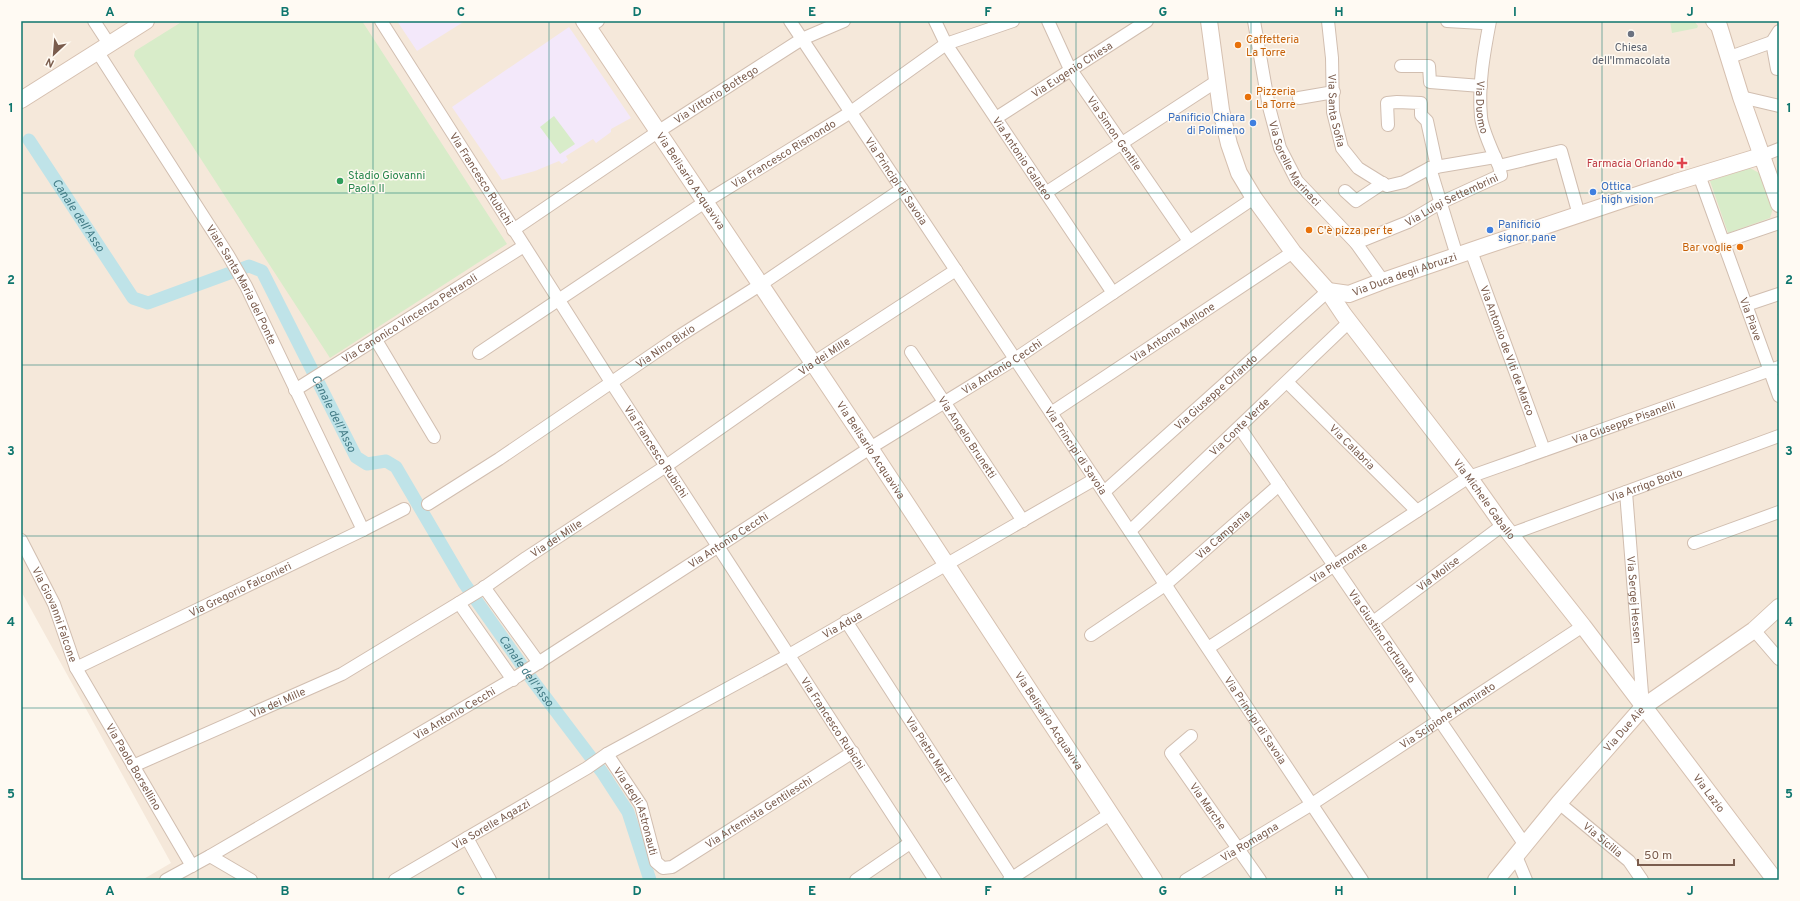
<svg xmlns="http://www.w3.org/2000/svg" width="1800" height="901" viewBox="0 0 1800 901" font-family="Overpass,sans-serif">
	<style>
		.residential { fill: #f5e8da }
		.education { fill: #f3e8fa }
		.green { fill: #d8ecc9 }
		.lines { fill: none; stroke-linecap: round; stroke-linejoin: round }
		.canal { stroke: #bfe3e8; stroke-width: 13 }
		.street-casing { stroke: #d1beb0; stroke-width: 14 }
		.secondary-casing { stroke: #d6c0b0; stroke-width: 18 }
		.street { stroke: #fff; stroke-width: 12 }
		.secondary { stroke: #fff; stroke-width: 16 }
		.grid { fill: none; stroke: #0f766e; stroke-width: 1; stroke-opacity: 0.55 }
		.worship-dot { fill: #6b7280; stroke: #fffaf3; stroke-width: 1.5 }
		.food-dot { fill: #e8710a; stroke: #fffaf3; stroke-width: 1.5 }
		.shop-dot { fill: #3f7fe0; stroke: #fffaf3; stroke-width: 1.5 }
		.health-dot { fill: #e0444e; stroke: #fffaf3; stroke-width: 1.5 }
		.leisure-dot { fill: #2e9e5b; stroke: #fffaf3; stroke-width: 1.5 }
		.labels { text-anchor: middle; stroke-width: 3; stroke-linejoin: round; paint-order: stroke }
		.food-label { font-size: 11px; fill: #c56008; stroke: #fffaf3; text-anchor: start }
		.worship-label { font-size: 11px; fill: #5b616d; stroke: #fffaf3 }
		.street-label { font-size: 11px; fill: #7a5c4d; stroke: #fffaf3 }
		.shop-label { font-size: 11px; fill: #366cbe; stroke: #fffaf3; text-anchor: start }
		.health-label { font-size: 11px; fill: #be3a42; stroke: #fffaf3; text-anchor: end }
		.leisure-label { font-size: 11px; fill: #27864d; stroke: #fffaf3; text-anchor: start }
		.water-label { font-size: 12px; font-style: italic; fill: #437c86; stroke: #fffaf3 }
		.neatline { fill: none; stroke: #0f766e; stroke-width: 1.5 }
		.grid-label { font-size: 13px; text-anchor: middle; font-weight: bold; fill: #0f766e }
	</style>
	<rect width="100%" height="100%" fill="#fdf6ec"/>
	<!-- residential -->
	<path class="residential" d="M21 21H1779V880H142L171 863 21 591Z"/>
	<!-- education -->
	<path class="education" d="M397 21H465L417 51Z
		M569 27 631 118 611 129V132L596 143 593 139 566 156 568 160 562 164 559 161 535 171 502 180 452 107Z"/>
	<!-- green -->
	<path class="green" d="M183 21H362L507 244 330 358 134 56 135 51Z
		M1670 21H1694L1698 26 1697 28 1672 33Z
		M554 116 575 144 560 154 540 127Z
		M1750 168 1761 174 1774 205 1770 218 1728 233 1710 181Z"/>
	<g class="lines">
		<!-- canal -->
		<path class="canal" id="s1" d="M29 140 133 298 148 303 249 266 262 271 356 457 367 464 386 461 396 467 464 583 533 681 602 772 628 812 650 880"/>
		<defs>
			<g id="street">
				<path d="M94 21 109 44"/>
				<path id="s2" d="M381 21 611 382 935 880"/>
				<path id="s3" d="M790 21 1362 880"/>
				<path id="s4" d="M935 21 946 44 1113 293"/>
				<path id="s5" d="M1048 21 1069 67 1189 241"/>
				<path id="s6" d="M1254 21 1269 107 1280 148 1297 181 1356 243 1383 281"/>
				<path id="s7" d="M1328 21 1332 58 1333 112 1342 148 1358 168 1387 186 1404 182 1430 168 1495 157"/>
				<path d="M1447 21 1482 23"/>
				<path id="s8" d="M1490 21C1484 52 1478 85 1481 117 1482 128 1493 153 1498 164"/>
				<path d="M589 27 598 21"/>
				<path d="M1779 41 1772 42 1777 69H1779"/>
				<path id="s9" d="M97 51 228 255 246 286 363 530"/>
				<path d="M1730 57 1772 42 1779 31"/>
				<path d="M1401 66H1429L1430 82 1481 86"/>
				<path d="M1741 97 1779 106"/>
				<path d="M1299 98 1334 92"/>
				<path id="s10" d="M996 118 1147 21"/>
				<path d="M1388 125 1387 103 1397 102 1421 103V115L1427 121 1437 167"/>
				<path d="M1761 156 1779 149"/>
				<path d="M1430 168 1457 256"/>
				<path id="s11" d="M1699 175 1779 396"/>
				<path d="M1345 191 1356 201 1383 183"/>
				<path d="M1047 192 1217 81"/>
				<path id="s12" d="M513 230 659 131 802 39 844 21"/>
				<path d="M1723 242 1779 223"/>
				<path id="s13" d="M1356 243 1408 222 1440 203 1501 175 1499 166 1561 151 1579 215"/>
				<path id="s14" d="M1471 251 1544 450"/>
				<path d="M1746 305 1779 294"/>
				<path d="M376 340 434 437"/>
				<path id="s15" d="M911 352 1023 521"/>
				<path id="s16" d="M479 353 705 202 851 112 946 44 1013 21"/>
				<path id="s17" d="M1287 382 1417 511"/>
				<path id="s18" d="M295 390 524 246"/>
				<path id="s19" d="M1051 413 1293 252"/>
				<path id="s20" d="M1240 428 1525 845"/>
				<path id="s21" d="M1104 492 1328 291"/>
				<path id="s22" d="M1626 492 1643 706"/>
				<path id="s23" d="M428 504 499 459 681 335 760 285 902 189"/>
				<path id="s24" d="M1130 531 1349 322"/>
				<path id="s25" d="M1511 534 1779 436"/>
				<path id="s26" d="M21 540 54 604 76 668 192 866"/>
				<path d="M1694 543 1779 512"/>
				<path d="M484 587 539 663"/>
				<path d="M459 603 513 680"/>
				<path id="s27" d="M846 621 1012 878"/>
				<path id="s28" d="M1373 622 1503 525"/>
				<path d="M1754 630 1779 659"/>
				<path id="s29" d="M1091 635 1165 585 1279 485"/>
				<path id="s30" d="M1208 648 1469 477 1779 367"/>
				<path id="s31" d="M76 668 363 530 404 509"/>
				<path id="s32" d="M1191 736 1171 753 1260 880"/>
				<path id="s33" d="M607 754 641 805 656 862 663 868 672 867 853 752"/>
				<path id="s34" d="M133 766 342 674 482 589 526 558 666 466 813 363 956 270"/>
				<path id="s35" d="M1559 803 1629 861 1642 880"/>
				<path d="M467 838 490 880"/>
				<path d="M210 856 251 880"/>
				<path d="M1516 856 1526 880"/>
				<path id="s36" d="M166 880 210 856 518 676 870 448 1015 359 1254 198"/>
				<path id="s37" d="M395 880 587 768 607 754 789 655 1095 479"/>
				<path d="M856 880 910 843"/>
				<path d="M1009 880 1110 814"/>
				<path id="s38" d="M1186 880 1312 804 1583 626"/>
			</g>
			<g id="secondary">
				<path id="s39" d="M584 21 870 448 1154 880"/>
				<path id="s40" d="M1209 21 1221 110 1229 144 1239 173 1254 198 1293 252 1328 291 1344 315 1469 477 1503 525 1583 626 1775 880"/>
				<path d="M1714 21 1719 26 1741 97 1779 204"/>
				<path d="M21 100 146 21"/>
				<path id="s41" d="M1328 291 1349 294 1383 281 1482 247 1676 182 1761 156"/>
				<path id="s42" d="M1496 880 1559 803 1643 707 1754 630 1779 607"/>
			</g>
		</defs>
		<!-- street casing -->
		<use href="#street" class="street-casing"/>
		<!-- secondary casing -->
		<use href="#secondary" class="secondary-casing"/>
		<!-- street -->
		<use href="#street" class="street"/>
		<!-- secondary -->
		<use href="#secondary" class="secondary"/>
	</g>
	<!-- grid -->
	<path class="grid" d="M198 21V880M373 21V880M549 21V880M724 21V880M900 21V880M1076 21V880M1251 21V880M1427 21V880M1602 21V880M21 193H1779M21 365H1779M21 536H1779M21 708H1779"/>
	<!-- markers -->
	<circle class="worship-dot" cx="1631" cy="34" r="4"/>
	<g class="food-dot">
		<circle cx="1238" cy="45" r="4"/>
		<circle cx="1248" cy="97" r="4"/>
		<circle cx="1309" cy="230" r="4"/>
		<circle cx="1740" cy="247" r="4"/>
	</g>
	<g class="shop-dot">
		<circle cx="1253" cy="123" r="4"/>
		<circle cx="1593" cy="192" r="4"/>
		<circle cx="1490" cy="230" r="4"/>
	</g>
	<path class="health-dot" d="M1680 157h4v4h4v4h-4v4h-4v-4h-4v-4h4z"/>
	<circle class="leisure-dot" cx="340" cy="181" r="4"/>
	<g class="labels">
		<!-- food labels -->
		<g class="food-label">
			<text x="1246" y="43">Caffetteria<tspan x="1246" dy="13">La Torre</tspan></text>
			<text x="1256" y="95">Pizzeria<tspan x="1256" dy="13">La Torre</tspan></text>
			<text x="1317" y="234">C'è pizza per te</text>
			<text x="1732" y="251" text-anchor="end">Bar voglie</text>
		</g>
		<!-- worship labels -->
		<g class="worship-label">
			<text x="1631" y="51">Chiesa<tspan x="1631" dy="13">dell'Immacolata</tspan></text>
		</g>
		<!-- street labels -->
		<g class="street-label">
			<text dy="4" stroke="none"><textPath href="#s10" startOffset="90">Via Eugenio Chiesa</textPath></text>
			<text dy="4" stroke="none"><textPath href="#s12" startOffset="244">Via Vittorio Bottego</textPath></text>
			<text dy="4" stroke="none"><textPath href="#s8" startOffset="87">Via Duomo</textPath></text>
			<text dy="4" stroke="none"><textPath href="#s7" startOffset="90">Via Santa Sofia</textPath></text>
			<text dy="4" stroke="none"><textPath href="#s5" startOffset="131">Via Simon Gentile</textPath></text>
			<text dy="4" stroke="none"><textPath href="#s16" startOffset="364">Via Francesco Rismondo</textPath></text>
			<text dy="4" stroke="none"><textPath href="#s4" startOffset="163">Via Antonio Galateo</textPath></text>
			<text dy="4" stroke="none"><textPath href="#s6" startOffset="150">Via Sorelle Marinaci</textPath></text>
			<text dy="4" stroke="none"><textPath href="#s2" startOffset="187">Via Francesco Rubichi</textPath></text>
			<text dy="4" stroke="none"><textPath href="#s39" startOffset="192">Via Belisario Acquaviva</textPath></text>
			<text dy="4" stroke="none"><textPath href="#s3" startOffset="192">Via Principi di Savoia</textPath></text>
			<text dy="4" stroke="none"><textPath href="#s13" startOffset="105">Via Luigi Settembrini</textPath></text>
			<text dy="4" stroke="none"><textPath href="#s41" startOffset="80">Via Duca degli Abruzzi</textPath></text>
			<text dy="4" stroke="none"><textPath href="#s9" startOffset="275">Viale Santa Maria del Ponte</textPath></text>
			<text dy="4" stroke="none"><textPath href="#s18" startOffset="135">Via Canonico Vincenzo Petraroli</textPath></text>
			<text dy="4" stroke="none"><textPath href="#s11" startOffset="153">Via Piave</textPath></text>
			<text dy="4" stroke="none"><textPath href="#s19" startOffset="146">Via Antonio Mellone</textPath></text>
			<text dy="4" stroke="none"><textPath href="#s23" startOffset="285">Via Nino Bixio</textPath></text>
			<text dy="4" stroke="none"><textPath href="#s14" startOffset="106">Via Antonio de Viti de Marco</textPath></text>
			<text dy="4" stroke="none"><textPath href="#s34" startOffset="806">Via dei Mille</textPath></text>
			<text dy="4" stroke="none"><textPath href="#s36" startOffset="981">Via Antonio Cecchi</textPath></text>
			<text dy="4" stroke="none"><textPath href="#s21" startOffset="150">Via Giuseppe Orlando</textPath></text>
			<text dy="4" stroke="none"><textPath href="#s30" startOffset="476">Via Giuseppe Pisanelli</textPath></text>
			<text dy="4" stroke="none"><textPath href="#s24" startOffset="151">Via Conte Verde</textPath></text>
			<text dy="4" stroke="none"><textPath href="#s15" startOffset="102">Via Angelo Brunetti</textPath></text>
			<text dy="4" stroke="none"><textPath href="#s17" startOffset="92">Via Calabria</textPath></text>
			<text dy="4" stroke="none"><textPath href="#s39" startOffset="516">Via Belisario Acquaviva</textPath></text>
			<text dy="4" stroke="none"><textPath href="#s2" startOffset="511">Via Francesco Rubichi</textPath></text>
			<text dy="4" stroke="none"><textPath href="#s3" startOffset="516">Via Principi di Savoia</textPath></text>
			<text dy="4" stroke="none"><textPath href="#s25" startOffset="143">Via Arrigo Boito</textPath></text>
			<text dy="4" stroke="none"><textPath href="#s40" startOffset="564">Via Michele Gaballo</textPath></text>
			<text dy="4" stroke="none"><textPath href="#s29" startOffset="166">Via Campania</textPath></text>
			<text dy="4" stroke="none"><textPath href="#s34" startOffset="482">Via dei Mille</textPath></text>
			<text dy="4" stroke="none"><textPath href="#s36" startOffset="657">Via Antonio Cecchi</textPath></text>
			<text dy="4" stroke="none"><textPath href="#s30" startOffset="156">Via Piemonte</textPath></text>
			<text dy="4" stroke="none"><textPath href="#s28" startOffset="81">Via Molise</textPath></text>
			<text dy="4" stroke="none"><textPath href="#s31" startOffset="182">Via Gregorio Falconieri</textPath></text>
			<text dy="4" stroke="none"><textPath href="#s22" startOffset="108">Via Sergej Hessen</textPath></text>
			<text dy="4" stroke="none"><textPath href="#s26" startOffset="82">Via Giovanni Falcone</textPath></text>
			<text dy="4" stroke="none"><textPath href="#s37" startOffset="515">Via Adua</textPath></text>
			<text dy="4" stroke="none"><textPath href="#s20" startOffset="252">Via Giustino Fortunato</textPath></text>
			<text dy="4" stroke="none"><textPath href="#s34" startOffset="158">Via dei Mille</textPath></text>
			<text dy="4" stroke="none"><textPath href="#s36" startOffset="333">Via Antonio Cecchi</textPath></text>
			<text dy="4" stroke="none"><textPath href="#s38" startOffset="309">Via Scipione Ammirato</textPath></text>
			<text dy="4" stroke="none"><textPath href="#s39" startOffset="840">Via Belisario Acquaviva</textPath></text>
			<text dy="4" stroke="none"><textPath href="#s3" startOffset="840">Via Principi di Savoia</textPath></text>
			<text dy="4" stroke="none"><textPath href="#s2" startOffset="835">Via Francesco Rubichi</textPath></text>
			<text dy="4" stroke="none"><textPath href="#s42" startOffset="198">Via Due Aie</textPath></text>
			<text dy="4" stroke="none"><textPath href="#s27" startOffset="153">Via Pietro Marti</textPath></text>
			<text dy="4" stroke="none"><textPath href="#s26" startOffset="254">Via Paolo Borsellino</textPath></text>
			<text dy="4" stroke="none"><textPath href="#s40" startOffset="934">Via Lazio</textPath></text>
			<text dy="4" stroke="none"><textPath href="#s32" startOffset="91">Via Marche</textPath></text>
			<text dy="4" stroke="none"><textPath href="#s33" startOffset="65">Via degli Astronauti</textPath></text>
			<text dy="4" stroke="none"><textPath href="#s33" startOffset="241">Via Artemista Gentileschi</textPath></text>
			<text dy="4" stroke="none"><textPath href="#s37" startOffset="111">Via Sorelle Agazzi</textPath></text>
			<text dy="4" stroke="none"><textPath href="#s35" startOffset="57">Via Sicilia</textPath></text>
			<text dy="4" stroke="none"><textPath href="#s38" startOffset="74">Via Romagna</textPath></text>
		</g>
		<!-- shop labels -->
		<g class="shop-label">
			<text x="1245" y="121" text-anchor="end">Panificio Chiara<tspan x="1245" dy="13">di Polimeno</tspan></text>
			<text x="1601" y="190">Ottica<tspan x="1601" dy="13">high vision</tspan></text>
			<text x="1498" y="228">Panificio<tspan x="1498" dy="13">signor pane</tspan></text>
		</g>
		<!-- health labels -->
		<g class="health-label">
			<text x="1674" y="167">Farmacia Orlando</text>
		</g>
		<!-- leisure labels -->
		<g class="leisure-label">
			<text x="348" y="179">Stadio Giovanni<tspan x="348" dy="13">Paolo II</tspan></text>
		</g>
		<!-- water labels -->
		<g class="water-label">
			<text dy="4" stroke="none"><textPath href="#s1" startOffset="90">Canale dell'Asso</textPath></text>
			<text dy="4" stroke="none"><textPath href="#s1" startOffset="486">Canale dell'Asso</textPath></text>
			<text dy="4" stroke="none"><textPath href="#s1" startOffset="821">Canale dell'Asso</textPath></text>
		</g>
	</g>
	<!-- border -->
	<rect width="1800" height="901" fill="none" stroke="#fffaf3" stroke-width="44"/>
	<!-- north arrow -->
	<g transform="translate(54 54) rotate(206)" stroke="#fffaf3" stroke-width="3" paint-order="stroke">
	<path d="M0-3L7 15L0 10L-7 15Z" fill="#7a5c4d"/>
	<text y="-6" font-size="11" font-weight="bold" text-anchor="middle" fill="#7a5c4d">N</text>
	</g>
	<!-- scale -->
	<path d="M1638 859v6h96v-6" fill="none" stroke="#7a5c4d" stroke-width="2"/>
	<text x="1644" y="859" font-size="12" fill="#7a5c4d" stroke="#fffaf3" stroke-width="3" paint-order="stroke">50 m</text>
	<rect x="22" y="22" width="1756" height="857" class="neatline"/>
	<g class="grid-label">
		<text x="110" y="16">A</text>
		<text x="285" y="16">B</text>
		<text x="461" y="16">C</text>
		<text x="637" y="16">D</text>
		<text x="812" y="16">E</text>
		<text x="988" y="16">F</text>
		<text x="1163" y="16">G</text>
		<text x="1339" y="16">H</text>
		<text x="1515" y="16">I</text>
		<text x="1690" y="16">J</text>
		<text x="11" y="112">1</text>
		<text x="1789" y="112">1</text>
		<text x="11" y="284">2</text>
		<text x="1789" y="284">2</text>
		<text x="11" y="455">3</text>
		<text x="1789" y="455">3</text>
		<text x="11" y="626">4</text>
		<text x="1789" y="626">4</text>
		<text x="11" y="798">5</text>
		<text x="1789" y="798">5</text>
		<text x="110" y="895">A</text>
		<text x="285" y="895">B</text>
		<text x="461" y="895">C</text>
		<text x="637" y="895">D</text>
		<text x="812" y="895">E</text>
		<text x="988" y="895">F</text>
		<text x="1163" y="895">G</text>
		<text x="1339" y="895">H</text>
		<text x="1515" y="895">I</text>
		<text x="1690" y="895">J</text>
	</g>
</svg>
